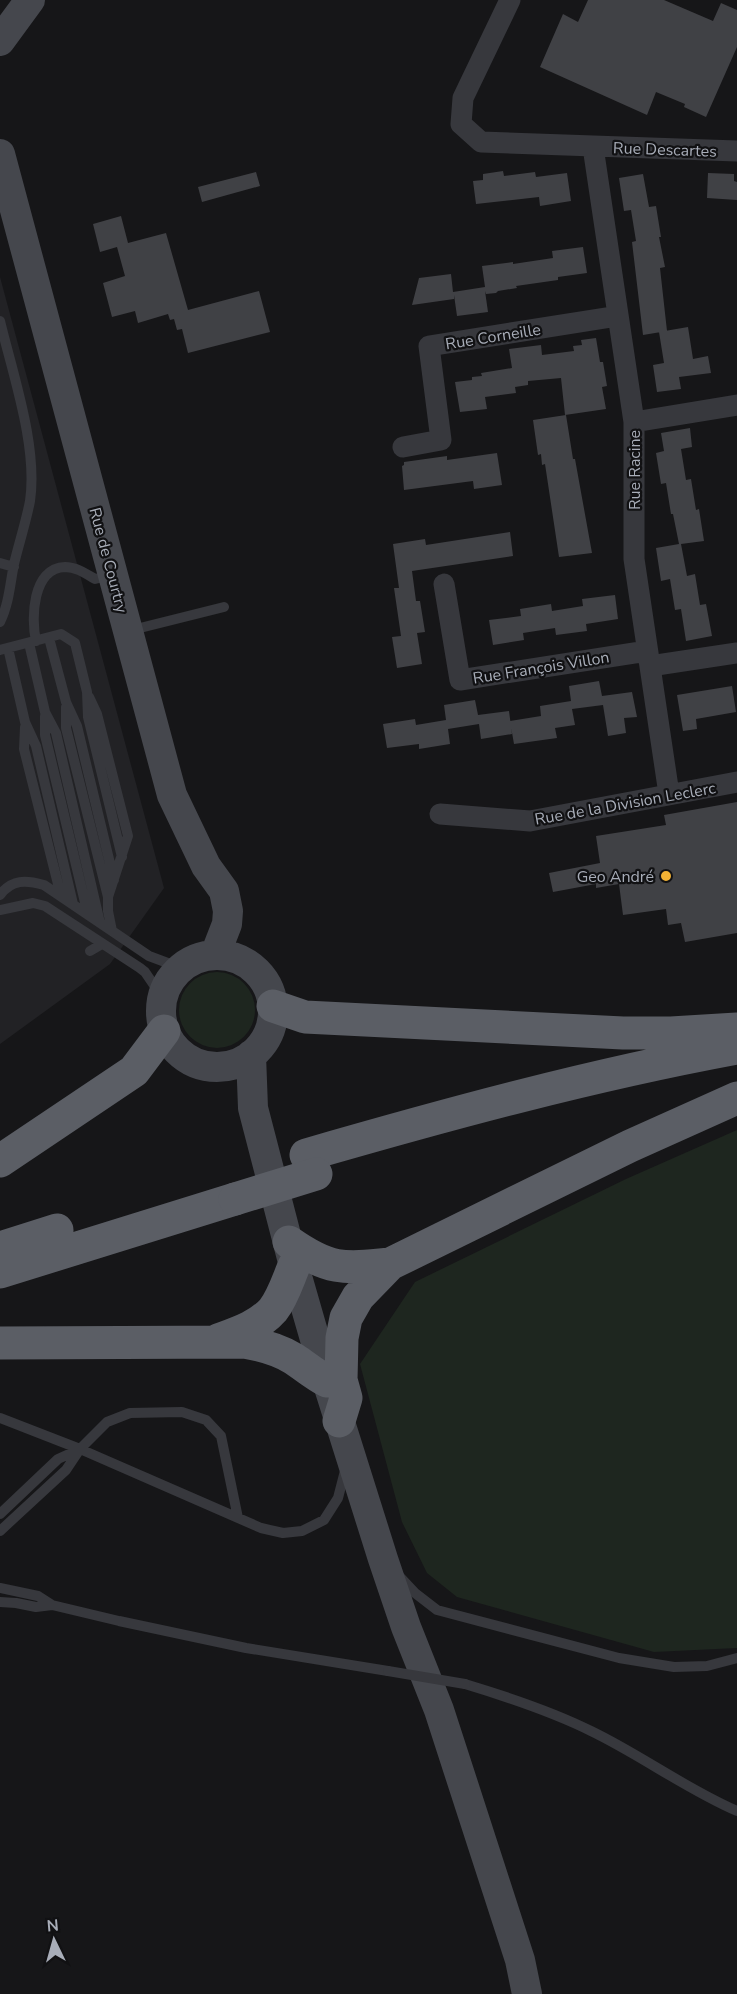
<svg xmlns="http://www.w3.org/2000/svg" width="737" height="1994" viewBox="0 0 737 1994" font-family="'Nunito Sans',sans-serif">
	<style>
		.built { fill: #222225 }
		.green { fill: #1e261f }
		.building { fill: #404145 }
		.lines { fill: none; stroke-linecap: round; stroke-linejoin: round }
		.service { stroke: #37383d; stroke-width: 10 }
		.minor { stroke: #37383d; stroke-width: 21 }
		.secondary { stroke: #45474d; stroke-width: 30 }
		.trunk { stroke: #5b5e65; stroke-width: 33 }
		.service-bridge { stroke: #37383d; stroke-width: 10 }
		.trunk-bridge { stroke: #5b5e65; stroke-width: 33 }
		.poi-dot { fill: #f2b134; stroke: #111113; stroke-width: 2 }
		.labels { text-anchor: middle; stroke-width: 4.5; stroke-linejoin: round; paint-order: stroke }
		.street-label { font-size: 16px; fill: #a8adb8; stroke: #111113 }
		.poi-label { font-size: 16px; fill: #a8adb8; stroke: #111113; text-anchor: end }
	</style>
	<rect width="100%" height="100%" fill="#161618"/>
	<!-- built -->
	<path class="built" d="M0 277 164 888 110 964 0 1044Z"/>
	<!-- green -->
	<path class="green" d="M179 1010a38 38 0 1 1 76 0a38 38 0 1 1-76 0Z
		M737 1130V1648L654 1652 457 1597 427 1573 402 1522 360 1364 415 1282 626 1179Z"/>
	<!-- building -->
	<path class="building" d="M588 0H664L713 21 721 3 737 10V47L706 117 684 107 685 104 656 92 647 115 540 67 563 14 578 22Z
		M503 171 504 176 535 172 536 177 567 173 571 201 540 206 539 197 476 204 473 181 483 180V174Z
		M256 172 260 186 202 202 198 187Z
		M708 173 734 174V181L737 182V200L707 198Z
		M643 174 649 207 656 206 661 237H659L665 267 660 268 667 331 643 335 632 242 636 241 631 210 624 211 619 178Z
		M121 216 128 243 166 233 188 310 259 291 270 332 188 353 182 329 177 330 174 319 170 320 168 314 138 323 135 311 112 317 103 283 125 276 117 247 100 252 93 224Z
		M583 247 587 273 558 277V280L516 286 517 288 498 291 496 293 486 294 485 291 488 312 457 316 454 295V299L412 305 419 278 451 274 453 292 485 287 482 266 513 262V264L553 258 552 251Z
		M688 327 693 359 708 356 711 373 679 377 681 389 657 392 653 365 664 363 659 332Z
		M596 338 600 362H603L607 386 602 387 606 409 565 415 561 378 528 381V385L515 387 516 393 485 397 487 409 460 412 455 382 472 380V377L482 376 481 373 512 368 509 349 541 345 542 355 574 351 573 346 582 345 581 340Z
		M566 415 573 459H575L592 553 559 557 545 464 542 465 541 454 538 455 533 420Z
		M690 428 692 447 681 449 686 480 691 479 696 510 699 509 704 541 681 544 687 576 695 574 700 605 706 604 712 636 686 641 681 609 675 610 670 579 661 581 656 548 679 544 673 514H671L666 483 661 484 656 453 664 451 661 433Z
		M497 453 502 485 474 489 473 481 404 490 402 466 404 465V462L447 456V460Z
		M510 532 513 556 412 571 416 601H420L425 632 417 633 422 664 397 668 392 637 401 636 394 588H399L393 544 425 539 426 545Z
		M615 595 618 619 586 624 587 631 556 635 555 628 523 633 524 640 493 645 489 620 521 616 520 609 551 604 552 611 583 606 582 599Z
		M599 681 602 696 632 692 637 717 624 718 626 733 608 736 603 705 572 709 575 725 555 728 557 738 514 744 510 721 541 716 540 706 571 701 569 686Z
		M732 686 736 712 696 719 697 729 683 731 677 695Z
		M475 700 478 715 509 711 512 734 481 739 479 724 448 729 450 744 419 749V744L387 748 383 724 415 719 416 725 446 720 444 705Z
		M737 802V933L685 942 681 923 668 925 666 909 623 915 619 884 596 888V884L553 892 549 873 600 863 596 836 666 825 664 815Z"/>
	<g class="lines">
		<!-- service -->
		<path class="service" d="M0 321C13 375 38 447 30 501 26 522 19 543 14 564 10 584 9 604 0 622
			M0 563 14 567
			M128 631 224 607
			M49 638 66 702 77 726 114 880
			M36 641C31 619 32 568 65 567 76 567 85 573 95 579L112 575
			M29 643 45 712 56 733 100 923
			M8 648 25 722 36 746 73 904
			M0 650 61 634 75 643 87 692 88 717 122 857
			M89 697 97 714 128 836 108 897V911L112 931
			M66 707V728L108 897
			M45 716V735L88 915
			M25 727 24 749 61 896
			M0 895C12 879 26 880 44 885L149 956 181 968
			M0 910 33 903 45 906 140 968 145 972 162 997
			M90 951 102 944
			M0 1418 80 1449 261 1528 283 1533 302 1531 324 1520 338 1498 346 1467
			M0 1514 58 1459 80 1449
			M0 1531 66 1470 80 1449 107 1422 130 1413 182 1412 206 1420 221 1436 238 1518
			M400 1577 415 1593 437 1610 619 1658 674 1667 707 1666 737 1658
			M0 1588 38 1596 52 1605 119 1621 246 1648 388 1671
			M0 1602 16 1603 36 1607 52 1605
			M465 1684C508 1697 551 1711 591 1731 641 1755 686 1789 737 1811"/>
		<!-- minor -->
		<path class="minor" d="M510 0 463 98 461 124 481 142 737 151
			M593 147 634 422V559L669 794
			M634 422 737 405
			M403 447 441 440 429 346 618 316
			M444 584 460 680 647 651
			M650 666 737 653
			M440 814 530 821 737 782"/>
		<!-- secondary -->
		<path class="secondary" d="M0 41 30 0
			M0 154 172 795 206 866 224 891 228 911 227 924 215 955
			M161 1011a56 56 0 1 1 112 0a56 56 0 1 1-112 0Z
			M251 1055 253 1108 294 1266 327 1381 383 1559 406 1627 439 1710 520 1960 527 1994"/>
		<!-- trunk -->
		<path class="trunk" d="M273 1006 305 1017 623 1033H671L737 1029
			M306 1155C448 1114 591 1075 737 1048
			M0 1161 134 1071 164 1031
			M289 1242C329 1270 342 1269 390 1264
			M0 1248 57 1230
			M0 1272 235 1199
			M218 1340C237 1333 259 1326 273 1310 283 1297 288 1280 294 1266
			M0 1343 244 1342C262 1345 278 1349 294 1359 306 1367 315 1375 327 1381
			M339 1421 346 1398 341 1380 342 1338 346 1318 358 1297 390 1264 630 1146 737 1098"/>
		<!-- service-bridge -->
		<path class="service-bridge" d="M388 1671 465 1684"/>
		<!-- trunk-bridge -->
		<path class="trunk-bridge" d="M235 1199 316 1174"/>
	</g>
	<!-- markers -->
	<circle class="poi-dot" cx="666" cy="876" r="6"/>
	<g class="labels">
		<!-- street labels -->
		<g class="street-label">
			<text transform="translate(665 149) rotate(2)" y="6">Rue Descartes</text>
			<text transform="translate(493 336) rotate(-9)" y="6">Rue Corneille</text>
			<text transform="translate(634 470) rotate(-90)" y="6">Rue Racine</text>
			<text transform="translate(109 560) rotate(75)" y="6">Rue de Courtry</text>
			<text transform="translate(541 667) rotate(-9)" y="6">Rue François Villon</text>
			<text transform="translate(625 803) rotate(-10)" y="6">Rue de la Division Leclerc</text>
		</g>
		<!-- poi labels -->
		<g class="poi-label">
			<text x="654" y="882">Geo André</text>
		</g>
	</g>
	<!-- north arrow -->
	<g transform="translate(54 1940) rotate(355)" stroke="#111113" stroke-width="4.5" paint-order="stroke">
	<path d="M0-4.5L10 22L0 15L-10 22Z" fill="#a8adb8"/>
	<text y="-9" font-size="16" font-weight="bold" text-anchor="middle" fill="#a8adb8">N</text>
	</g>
</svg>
